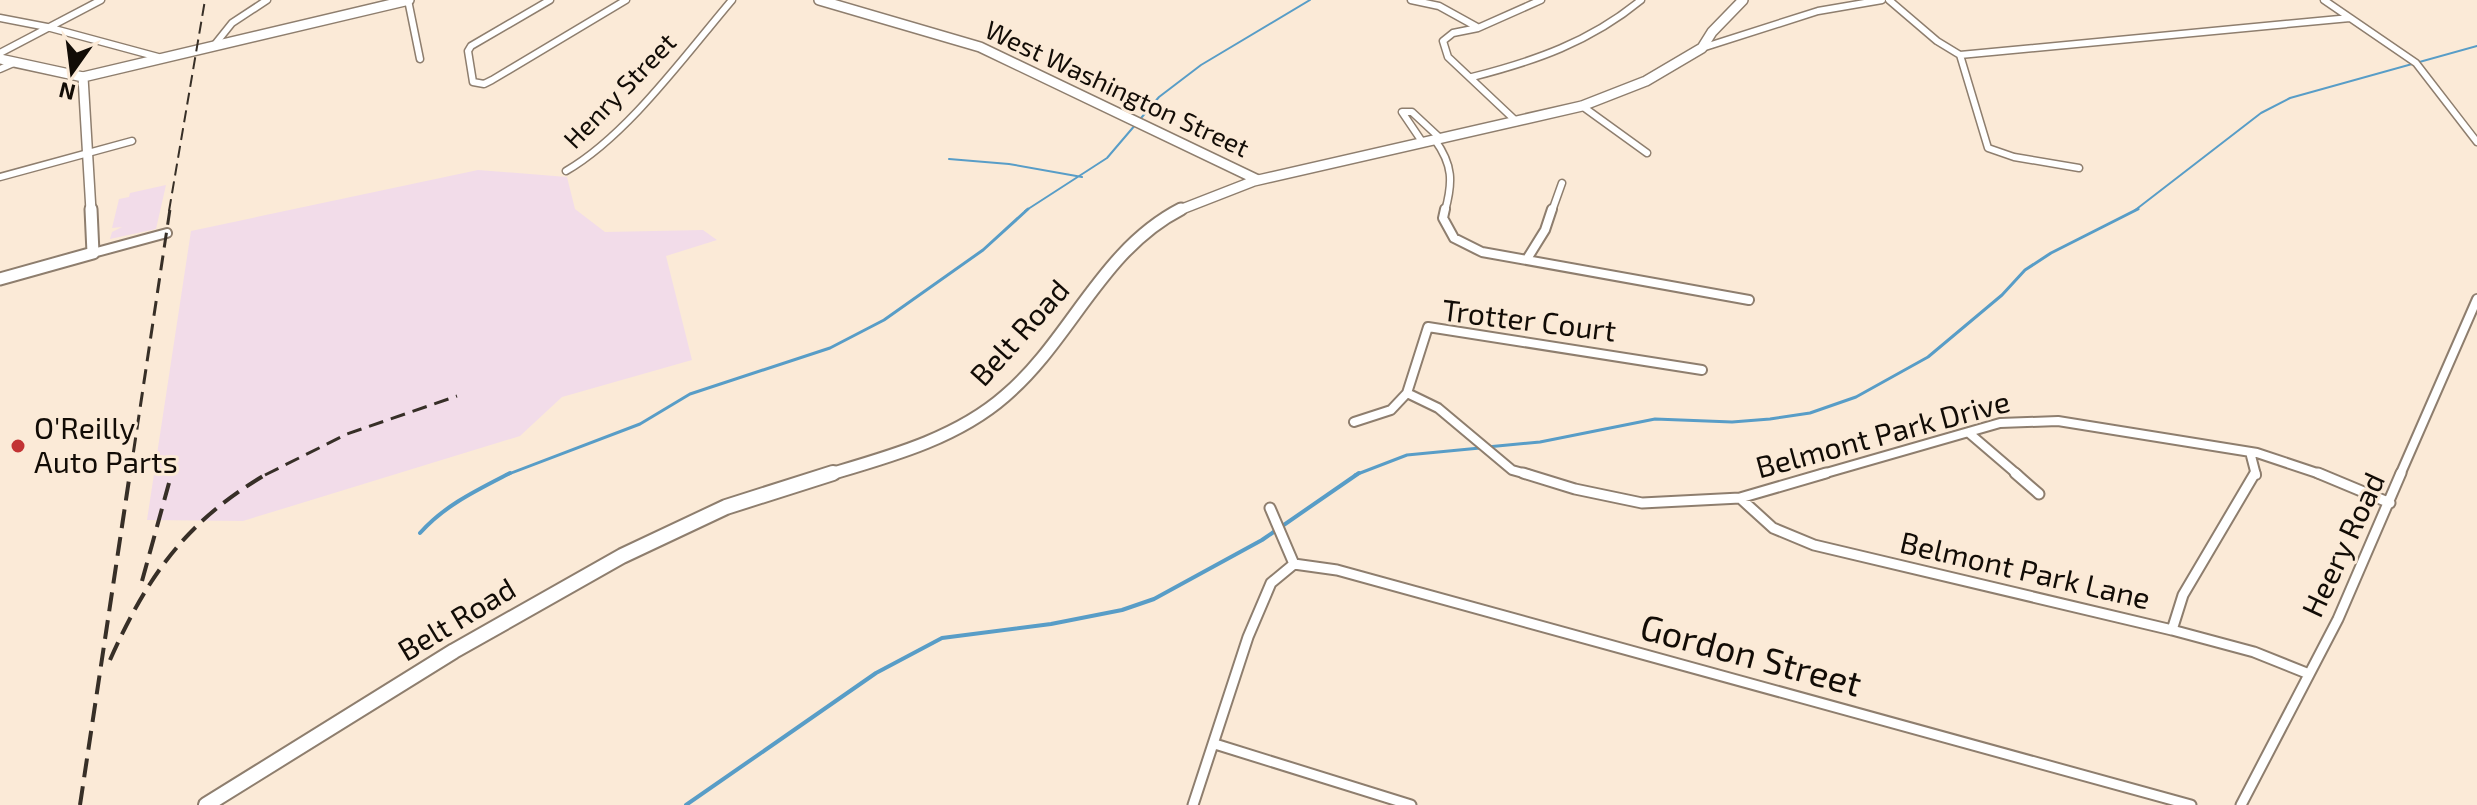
<svg xmlns="http://www.w3.org/2000/svg" width="2477" height="805" viewBox="0 0 2477 805" font-family="'Exo 2',sans-serif">
	<style>
		.industrial { fill: #f2dce9 }
		.lines { fill: none; stroke-linecap: round; stroke-linejoin: round }
		.stream-far2 { stroke: #589dc7; stroke-width: 2 }
		.stream-far1 { stroke: #589dc7; stroke-width: 3 }
		.stream { stroke: #589dc7; stroke-width: 4 }
		.street-far2-casing { stroke: #8e7e6e; stroke-width: 9 }
		.street-far1-casing { stroke: #8e7e6e; stroke-width: 12 }
		.street-casing { stroke: #8e7e6e; stroke-width: 13 }
		.secondary-far2-casing { stroke: #8e7e6e; stroke-width: 12 }
		.secondary-far1-casing { stroke: #8e7e6e; stroke-width: 15 }
		.secondary-casing { stroke: #8e7e6e; stroke-width: 18 }
		.street-far2 { stroke: #fff; stroke-width: 6 }
		.street-far1 { stroke: #fff; stroke-width: 8 }
		.street { stroke: #fff; stroke-width: 9 }
		.secondary-far2 { stroke: #fff; stroke-width: 9 }
		.secondary-far1 { stroke: #fff; stroke-width: 11 }
		.secondary { stroke: #fff; stroke-width: 14 }
		.rail-far2 { stroke: #372f27; stroke-width: 2; stroke-dasharray: 12 6; stroke-linecap: butt }
		.rail-far1 { stroke: #372f27; stroke-width: 3; stroke-dasharray: 15 8; stroke-linecap: butt }
		.rail { stroke: #372f27; stroke-width: 4; stroke-dasharray: 19 9; stroke-linecap: butt }
		.poi-dot { fill: #c23334; stroke: #fbead7; stroke-width: 3 }
		.labels { text-anchor: middle; stroke-width: 6; stroke-linejoin: round; paint-order: stroke }
		.far-street-label { font-size: 26px; fill: #120c06; stroke: #fbead7 }
		.street-label { font-size: 30px; fill: #120c06; stroke: #fbead7 }
		.poi-label { font-size: 30px; fill: #120c06; stroke: #fbead7; text-anchor: start }
		.near-street-label { font-size: 36px; fill: #120c06; stroke: #fbead7 }
	</style>
	<rect width="100%" height="100%" fill="#fbead7"/>
	<!-- industrial -->
	<path class="industrial" d="M478 170 567 177 575 209 605 232 703 230 717 240 666 256 692 360 562 397 520 436 243 521 147 520 191 231Z
		M166 185 156 229 110 239 112 232 122 227 112 228 119 199 129 197 130 193Z"/>
	<g class="lines">
		<!-- stream-far2 -->
		<path class="stream-far2" d="M949 159 1009 164 1082 177
			M1025 211 1107 158 1159 97 1201 65 1310 0
			M2134 211 2261 113 2290 98 2477 46"/>
		<!-- stream-far1 -->
		<path class="stream-far1" d="M1487 447 1540 442 1655 419 1732 422 1770 419 1810 413 1856 397 1928 357 2002 295 2025 270 2051 253 2138 209
			M506 475 640 424 690 394 830 348 884 320 983 250 1028 209
			M1355 475 1407 455 1480 448"/>
		<!-- stream -->
		<path class="stream" d="M420 533C445 505 477 490 510 473
			M686 805 876 673 942 638 1051 624 1122 610 1154 599 1262 540 1359 473"/>
		<defs>
			<path id="street-far2" d="M408 0 420 59
				M550 0 471 46 468 51 473 82 484 84 492 80 626 0
				M1411 0 1439 6 1477 27
				M1889 0 1937 41 1960 55 2350 18
				M2324 0 2416 63 2477 142
				M0 18 47 27 158 57
				M216 43 232 23 267 0
				M1702 48 1818 11 1882 0
				M0 53 101 0
				M1960 55 1988 148 2014 157 2079 168
				M0 69 16 62
				M1472 77C1535 61 1590 42 1641 0
				M1582 106 1647 153
				M1517 122 1448 57 1443 41 1453 33 1478 28 1541 0
				M1435 140C1453 165 1453 182 1445 211
				M1423 143 1402 112H1412L1441 139
				M566 171C627 136 686 54 732 0
				M0 177 132 141
				M1552 211 1562 183"/>
			<path id="street-far1" d="M1445 209 1443 218 1454 238 1482 252 1749 300
				M93 253 167 233
				M1527 259 1545 230 1552 209
				M1407 393 1438 408 1512 470 1530 475
				M1354 422 1391 410 1407 393 1428 327 1702 370
				M1969 433 2018 475
				M2250 452 2256 475
				M1819 475 2000 423 2058 421 2257 453 2323 475
				M2400 475 2477 299"/>
			<path id="street" d="M1523 473 1575 489 1642 503 1740 498 1826 473
				M2015 473 2039 494
				M2318 473 2390 503
				M1740 498 1773 528 1814 545 2172 630 2254 652 2309 674
				M1270 508 1294 564
				M1294 564 1337 570 2191 805
				M2172 630 2183 595 2255 473
				M1215 744 1411 805
				M1193 805 1248 637 1271 583 1294 564
				M2241 805 2338 619 2401 473"/>
			<path id="secondary-far2" d="M819 0 980 47 1258 180
				M0 59 83 77 409 0
				M83 77 91 211
				M1177 211 1254 181 1582 106 1646 81 1702 48 1712 32 1743 0"/>
			<path id="secondary-far1" d="M0 279 93 253 91 209
				M827 475C888 457 956 439 1005 396 1071 340 1101 250 1181 209"/>
			<path id="secondary" d="M206 805 454 651 622 556 726 507 833 473"/>
		</defs>
		<!-- street-far2 casing -->
		<use href="#street-far2" class="street-far2-casing"/>
		<!-- street-far1 casing -->
		<use href="#street-far1" class="street-far1-casing"/>
		<!-- street casing -->
		<use href="#street" class="street-casing"/>
		<!-- secondary-far2 casing -->
		<use href="#secondary-far2" class="secondary-far2-casing"/>
		<!-- secondary-far1 casing -->
		<use href="#secondary-far1" class="secondary-far1-casing"/>
		<!-- secondary casing -->
		<use href="#secondary" class="secondary-casing"/>
		<!-- street-far2 -->
		<use href="#street-far2" class="street-far2"/>
		<!-- street-far1 -->
		<use href="#street-far1" class="street-far1"/>
		<!-- street -->
		<use href="#street" class="street"/>
		<!-- secondary-far2 -->
		<use href="#secondary-far2" class="secondary-far2"/>
		<!-- secondary-far1 -->
		<use href="#secondary-far1" class="secondary-far1"/>
		<!-- secondary -->
		<use href="#secondary" class="secondary"/>
		<!-- rail-far2 -->
		<path class="rail-far2" d="M169 211 205 0"/>
		<!-- rail-far1 -->
		<path class="rail-far1" d="M130 475 170 209
			M265 475 347 434 457 396"/>
		<!-- rail -->
		<path class="rail" d="M142 581 169 483
			M110 660C148 575 186 521 268 473
			M80 805 130 473"/>
	</g>
	<!-- markers -->
	<circle class="poi-dot" cx="18" cy="446" r="8"/>
	<g class="labels">
		<!-- far-street labels -->
		<g class="far-street-label">
			<text transform="translate(1117 89) rotate(25)" y="9">West Washington Street</text>
			<text transform="translate(620 91) rotate(-46)" y="9">Henry Street</text>
		</g>
		<!-- street labels -->
		<g class="street-label">
			<text transform="translate(1529 321) rotate(7)" y="10">Trotter Court</text>
			<text transform="translate(1020 333) rotate(-48)" y="10">Belt Road</text>
			<text transform="translate(1883 435) rotate(-15)" y="10">Belmont Park Drive</text>
			<text transform="translate(2344 545) rotate(-65)" y="10">Heery Road</text>
			<text transform="translate(2025 571) rotate(13)" y="10">Belmont Park Lane</text>
			<text transform="translate(457 620) rotate(-31)" y="10">Belt Road</text>
		</g>
		<!-- poi labels -->
		<g class="poi-label">
			<text x="34" y="439">O'Reilly<tspan x="34" dy="34">Auto Parts</tspan></text>
		</g>
		<!-- near-street labels -->
		<g class="near-street-label">
			<text transform="translate(1751 655) rotate(15)" y="13">Gordon Street</text>
		</g>
	</g>
	<!-- north arrow -->
	<g transform="translate(72 72) rotate(194)" stroke="#fbead7" stroke-width="6" paint-order="stroke">
	<path d="M0-6L14 30L0 20L-14 30Z" fill="#120c06"/>
	<text y="-12" font-size="22" font-weight="bold" text-anchor="middle" fill="#120c06">N</text>
	</g>
</svg>
